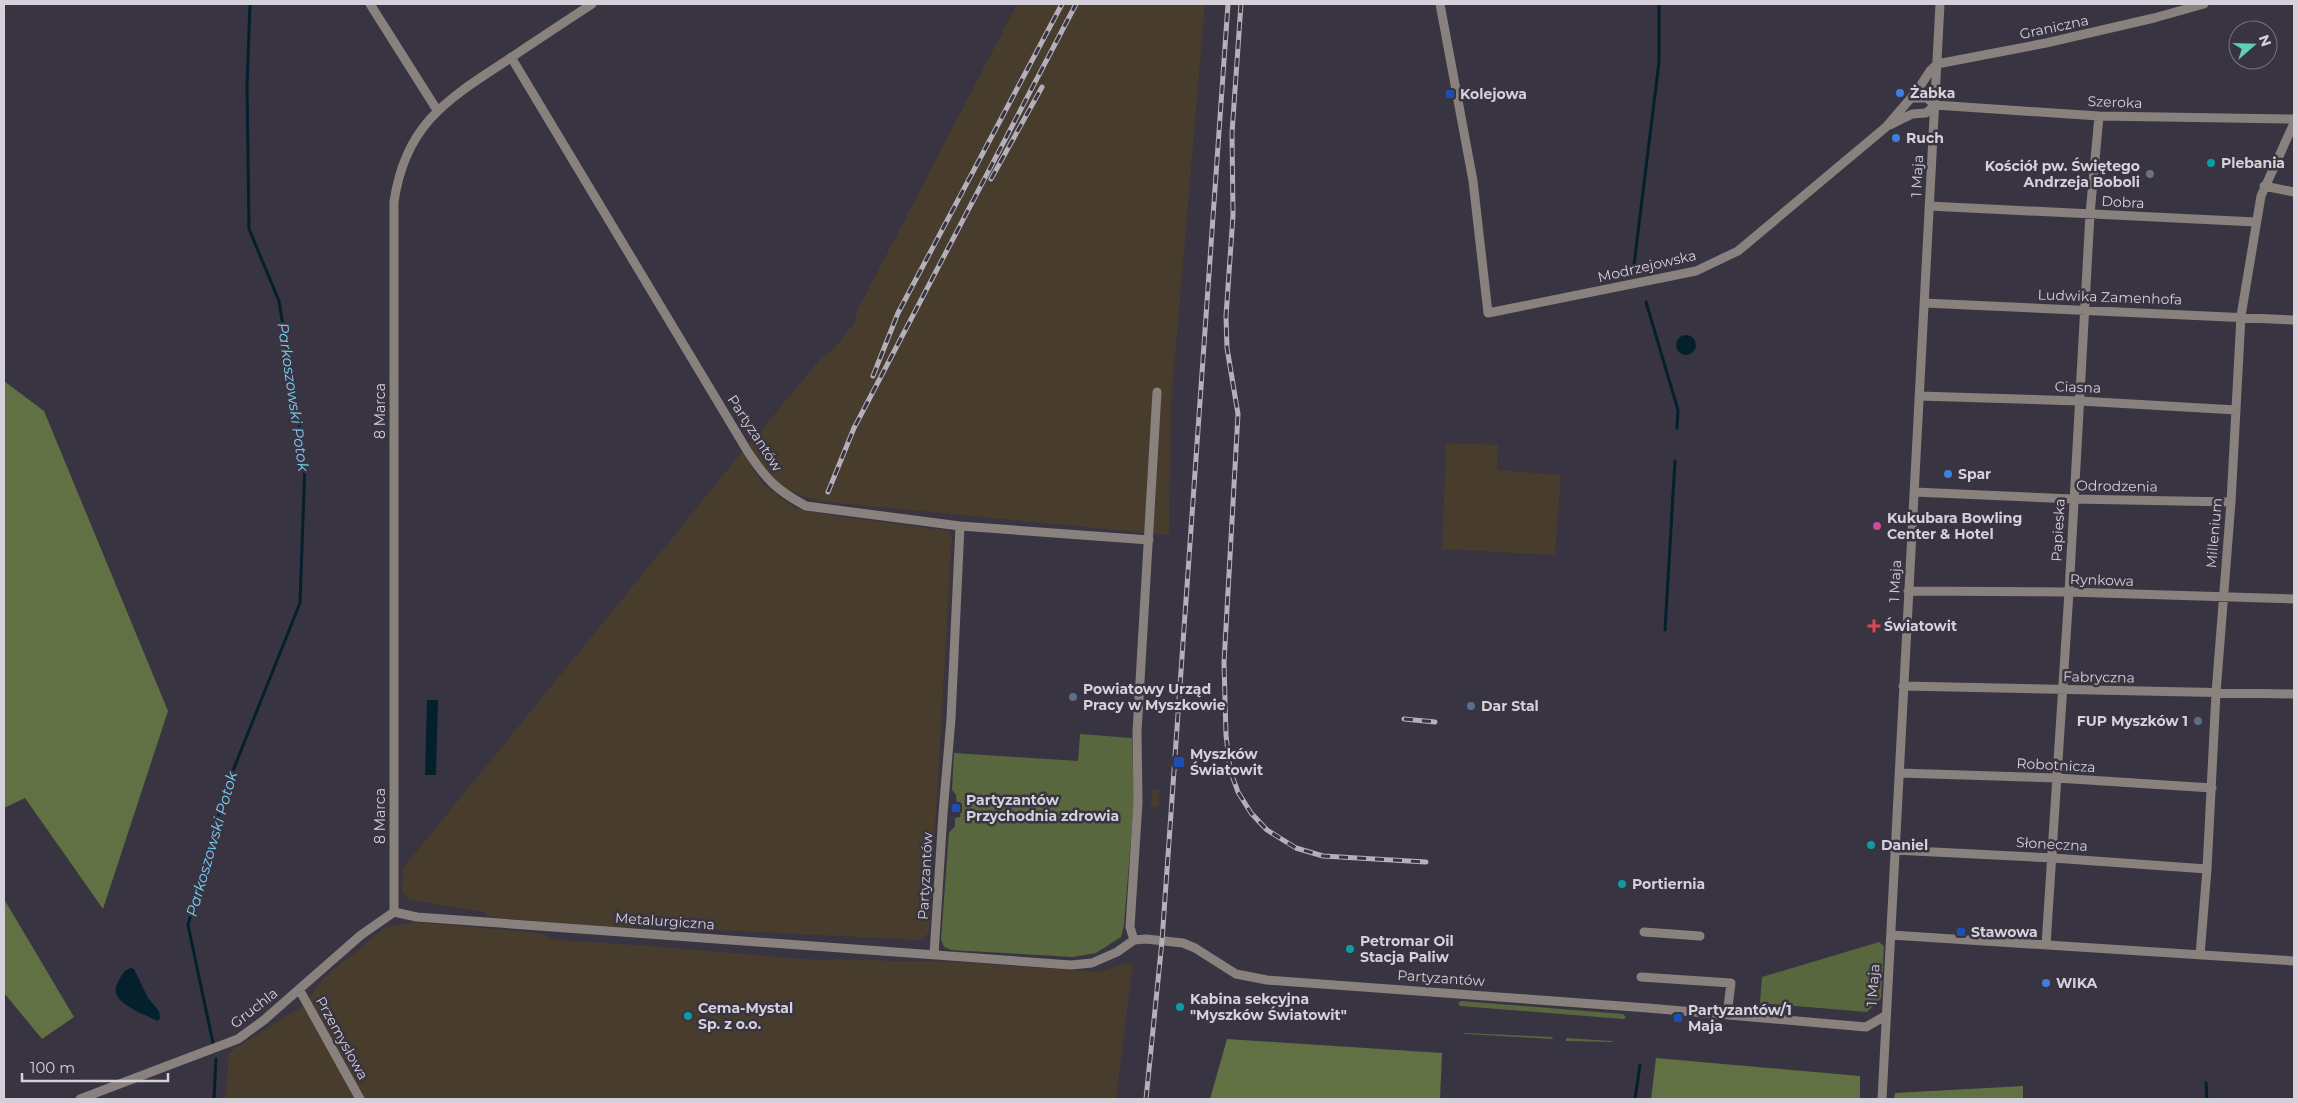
<svg xmlns="http://www.w3.org/2000/svg" width="2298" height="1103" viewBox="0 0 2298 1103" font-family="Montserrat,sans-serif">
	<style>
		.industrial { fill: #483c2d }
		.green { fill: #59673e }
		.forest { fill: #617143 }
		.water { fill: #03202c }
		.lines { fill: none; stroke-linecap: round; stroke-linejoin: round }
		.stream { stroke: #03202c; stroke-width: 3 }
		.street { stroke: #89817d; stroke-width: 9 }
		.rail-casing { stroke: #b4b0ba; stroke-width: 5 }
		.rail { stroke: #393441; stroke-width: 3; stroke-dasharray: 9; stroke-linecap: butt }
		.shop-dot { fill: #3f7fe0; stroke: #393441; stroke-width: 2 }
		.transit-dot { fill: #1a4fb4; stroke: #393441; stroke-width: 2 }
		.culture-dot { fill: #0f9aa8; stroke: #393441; stroke-width: 2 }
		.worship-dot { fill: #6b7280; stroke: #393441; stroke-width: 2 }
		.hotel-dot { fill: #d1479c; stroke: #393441; stroke-width: 2 }
		.health-dot { fill: #e0444e; stroke: #393441; stroke-width: 2 }
		.service-dot { fill: #5c6f8a; stroke: #393441; stroke-width: 2 }
		.labels { text-anchor: middle; stroke-width: 5; stroke-linejoin: round; paint-order: stroke }
		.street-label { font-size: 14px; fill: #d5d1da; stroke: #393441 }
		.poi-label { font-size: 14px; font-weight: bold; fill: #d5d1da; stroke: #393441; text-anchor: start }
		.water-label { font-size: 15px; font-style: italic; fill: #79cef6; stroke: #393441 }
	</style>
	<rect width="100%" height="100%" fill="#393441"/>
	<!-- industrial -->
	<path class="industrial" d="M1017 4H1205L1171 405 1169 535 837 503 811 499 783 488 760 462 748 443 755 438 821 358 831 352 855 322 856 313Z
		M1446 443 1498 445 1497 470 1561 475 1555 555 1442 549Z
		M742 452 764 485 795 508 836 516 950 531 952 537 929 933 920 940 639 926 619 928 487 917 485 912 409 900 402 892 403 868Z
		M1152 789H1160L1158 807H1151Z
		M417 922 539 933 557 940 636 945 803 959 958 962 1097 972 1133 962 1116 1099H225L229 1052 303 1006 325 977 386 927Z"/>
	<!-- green -->
	<path class="green" d="M1080 734 1132 738 1134 802 1124 925 1121 937 1096 953 1073 957 951 950 944 947 941 939 949 833 955 826V818L960 817V807L957 806 956 795 952 790 954 753 1078 761Z
		M1879 942 1884 946 1881 998 1867 1012 1760 1003 1762 977Z
		M1461 1001 1623 1014 1626 1017 1624 1019 1460 1006 1458 1003Z
		M1464 1033 1552 1037 1553 1039 1465 1034Z
		M1566 1038 1612 1041 1614 1042 1566 1041Z"/>
	<!-- forest -->
	<path class="forest" d="M4 381 44 411 168 711 103 909 25 798 4 808Z
		M4 899 74 1017 42 1039 4 993Z
		M1227 1039 1442 1053 1440 1099H1210Z
		M1656 1058 1860 1076V1099H1651Z
		M2023 1086V1099H1894L1895 1093Z"/>
	<!-- water -->
	<path class="water" d="M1676 345a10 10 0 1 1 20 0a10 10 0 1 1-20 0Z
		M427 700H438L436 775H425Z
		M131 968 134 969 148 998 159 1011 160 1018 158 1021C144 1014 106 1002 118 982 122 975 123 970 131 968Z"/>
	<g class="lines">
		<!-- stream -->
		<path class="stream" d="M1633 273 1659 62V4
			M1646 302 1678 410 1677 428
			M1665 630 1675 461
			M213 1043 188 925 226 788 300 603 305 462 279 301 249 229 247 85 250 4
			M2206 1083 2207 1099
			M214 1099 216 1059
			M1635 1099 1640 1065"/>
		<!-- street -->
		<path class="street" d="M370 4 437 110
			M1440 4 1473 181 1488 313 1696 271 1738 251 1886 127 1917 91 1930 71 1937 64 2046 43 2154 18 2204 4
			M511 57 748 452C766 479 776 490 806 506L960 526 1149 540
			M1912 98H1927L1935 105
			M1935 105 2099 116 2294 119
			M1890 125 1912 114 1926 113 1935 105
			M2264 186 2294 192
			M1929 206 2256 222
			M1924 303 2294 320
			M1919 396 2080 401 2236 410
			M1914 492 2073 499 2231 502
			M1908 591 2069 592 2294 599
			M1903 686 2294 694
			M1899 773 2057 778 2212 788
			M1894 850 2053 858 2207 869
			M394 912 417 917 1071 965 1092 963 1117 952 1134 940 1146 939 1183 943 1195 948 1236 974 1267 980 1648 1008 1866 1027 1885 1016
			M394 912V202C405 125 446 100 506 61 534 42 563 23 592 4
			M1644 932 1700 936
			M1891 935 2294 961
			M1134 940 1130 927 1138 802 1137 732 1157 392
			M2046 945 2069 592 2090 214 2099 116
			M934 954 943 813 951 719 960 526
			M2200 955 2207 869 2216 693 2231 502 2241 316 2261 196 2294 123
			M1641 977 1731 983 1727 1015
			M299 989 360 1099
			M80 1099 238 1039 264 1020 361 935 394 912
			M1882 1099 1940 4"/>
		<defs>
			<path id="rail" d="M1241 4 1232 133 1233 215 1226 316 1227 348 1238 414 1224 663 1226 735 1230 770 1238 792 1251 813 1267 830 1296 848 1323 856 1426 862
				M991 179 1042 87
				M873 376 898 313 1062 4
				M828 492 854 428 1076 4
				M1404 719 1435 722
				M1146 1099 1162 941 1228 4"/>
		</defs>
		<!-- rail casing -->
		<use href="#rail" class="rail-casing"/>
		<!-- rail -->
		<use href="#rail" class="rail"/>
	</g>
	<!-- markers -->
	<g class="shop-dot">
		<circle cx="1900" cy="93" r="5"/>
		<circle cx="1896" cy="138" r="5"/>
		<circle cx="1948" cy="474" r="5"/>
		<circle cx="2046" cy="983" r="5"/>
	</g>
	<g class="transit-dot">
		<rect x="1445" y="89" width="10" height="10" rx="2.5"/>
		<rect x="1173" y="756" width="12" height="12" rx="2.5"/>
		<rect x="951" y="803" width="10" height="10" rx="2.5"/>
		<rect x="1956" y="927" width="10" height="10" rx="2.5"/>
		<rect x="1673" y="1013" width="10" height="10" rx="2.5"/>
	</g>
	<g class="culture-dot">
		<circle cx="2211" cy="163" r="5"/>
		<circle cx="1871" cy="845" r="5"/>
		<circle cx="1622" cy="884" r="5"/>
		<circle cx="1350" cy="949" r="5"/>
		<circle cx="1180" cy="1007" r="5"/>
		<circle cx="688" cy="1016" r="5"/>
	</g>
	<circle class="worship-dot" cx="2150" cy="174" r="5"/>
	<circle class="hotel-dot" cx="1877" cy="526" r="5"/>
	<path class="health-dot" d="M1871.5 618.5h5v5h5v5h-5v5h-5v-5h-5v-5h5z"/>
	<g class="service-dot">
		<circle cx="1073" cy="697" r="5"/>
		<circle cx="1471" cy="706" r="5"/>
		<circle cx="2198" cy="721" r="5"/>
	</g>
	<g class="labels">
		<!-- street labels -->
		<g class="street-label">
			<text transform="translate(2054 27) rotate(-12)" y="5">Graniczna</text>
			<text transform="translate(2115 102) rotate(2)" y="5">Szeroka</text>
			<text transform="translate(1917 176) rotate(-87)" y="5">1 Maja</text>
			<text transform="translate(2123 202) rotate(3)" y="5">Dobra</text>
			<text transform="translate(1647 266) rotate(-13)" y="5">Modrzejowska</text>
			<text transform="translate(2110 297) rotate(2)" y="5">Ludwika Zamenhofa</text>
			<text transform="translate(2078 387) rotate(2)" y="5">Ciasna</text>
			<text transform="translate(380 411) rotate(-90)" y="5">8 Marca</text>
			<text transform="translate(755 433) rotate(57)" y="5">Partyzantów</text>
			<text transform="translate(2117 486) rotate(1)" y="5">Odrodzenia</text>
			<text transform="translate(2058 530) rotate(-87)" y="5">Papieska</text>
			<text transform="translate(2214 533) rotate(-85)" y="5">Millenium</text>
			<text transform="translate(2102 580) rotate(2)" y="5">Rynkowa</text>
			<text transform="translate(1895 581) rotate(-87)" y="5">1 Maja</text>
			<text transform="translate(2099 677) rotate(1)" y="5">Fabryczna</text>
			<text transform="translate(2056 765) rotate(3)" y="5">Robotnicza</text>
			<text transform="translate(380 816) rotate(-90)" y="5">8 Marca</text>
			<text transform="translate(2052 844) rotate(3)" y="5">Słoneczna</text>
			<text transform="translate(925 876) rotate(-87)" y="5">Partyzantów</text>
			<text transform="translate(665 921) rotate(4)" y="5">Metalurgiczna</text>
			<text transform="translate(1441 978) rotate(4)" y="5">Partyzantów</text>
			<text transform="translate(1873 985) rotate(-86)" y="5">1 Maja</text>
			<text transform="translate(254 1008) rotate(-38)" y="5">Gruchla</text>
			<text transform="translate(342 1038) rotate(61)" y="5">Przemysłowa</text>
		</g>
		<!-- poi labels -->
		<g class="poi-label">
			<text x="1910" y="98">Żabka</text>
			<text x="1460" y="99">Kolejowa</text>
			<text x="1906" y="143">Ruch</text>
			<text x="2221" y="168">Plebania</text>
			<text x="2140" y="171" text-anchor="end">Kościół pw. Świętego<tspan x="2140" dy="16">Andrzeja Boboli</tspan></text>
			<text x="1958" y="479">Spar</text>
			<text x="1887" y="523">Kukubara Bowling<tspan x="1887" dy="16">Center &amp; Hotel</tspan></text>
			<text x="1884" y="631">Światowit</text>
			<text x="1083" y="694">Powiatowy Urząd<tspan x="1083" dy="16">Pracy w Myszkowie</tspan></text>
			<text x="1481" y="711">Dar Stal</text>
			<text x="2188" y="726" text-anchor="end">FUP Myszków 1</text>
			<text x="1190" y="759">Myszków<tspan x="1190" dy="16">Światowit</tspan></text>
			<text x="966" y="805">Partyzantów<tspan x="966" dy="16">Przychodnia zdrowia</tspan></text>
			<text x="1881" y="850">Daniel</text>
			<text x="1632" y="889">Portiernia</text>
			<text x="1971" y="937">Stawowa</text>
			<text x="1360" y="946">Petromar Oil<tspan x="1360" dy="16">Stacja Paliw</tspan></text>
			<text x="2056" y="988">WIKA</text>
			<text x="1190" y="1004">Kabina sekcyjna<tspan x="1190" dy="16">"Myszków Światowit"</tspan></text>
			<text x="698" y="1013">Cema-Mystal<tspan x="698" dy="16">Sp. z o.o.</tspan></text>
			<text x="1688" y="1015">Partyzantów/1<tspan x="1688" dy="16">Maja</tspan></text>
		</g>
		<!-- water labels -->
		<g class="water-label">
			<text transform="translate(293 397) rotate(82)" y="5">Parkoszowski Potok</text>
			<text transform="translate(212 844) rotate(-74)" y="5">Parkoszowski Potok</text>
		</g>
	</g>
	<!-- border -->
	<rect width="2298" height="1103" fill="none" stroke="#d5d1da" stroke-width="10"/>
	<!-- north arrow -->
	<g transform="translate(2253 45) rotate(70)"><circle r="24" fill="#393441" stroke="#77737e"/>
	<path d="M0-4L9 19L0 12L-9 19Z" fill="#5eceb8"/>
	<text y="-8" font-size="14" font-weight="bold" text-anchor="middle" fill="#d5d1da">N</text>
	</g>
	<!-- scale -->
	<path d="M22 1073v8h146v-8" fill="none" stroke="#d5d1da" stroke-width="2.5"/>
	<text x="30" y="1073" font-size="15" fill="#d5d1da" stroke="#393441" stroke-width="4" paint-order="stroke">100 m</text>
</svg>
